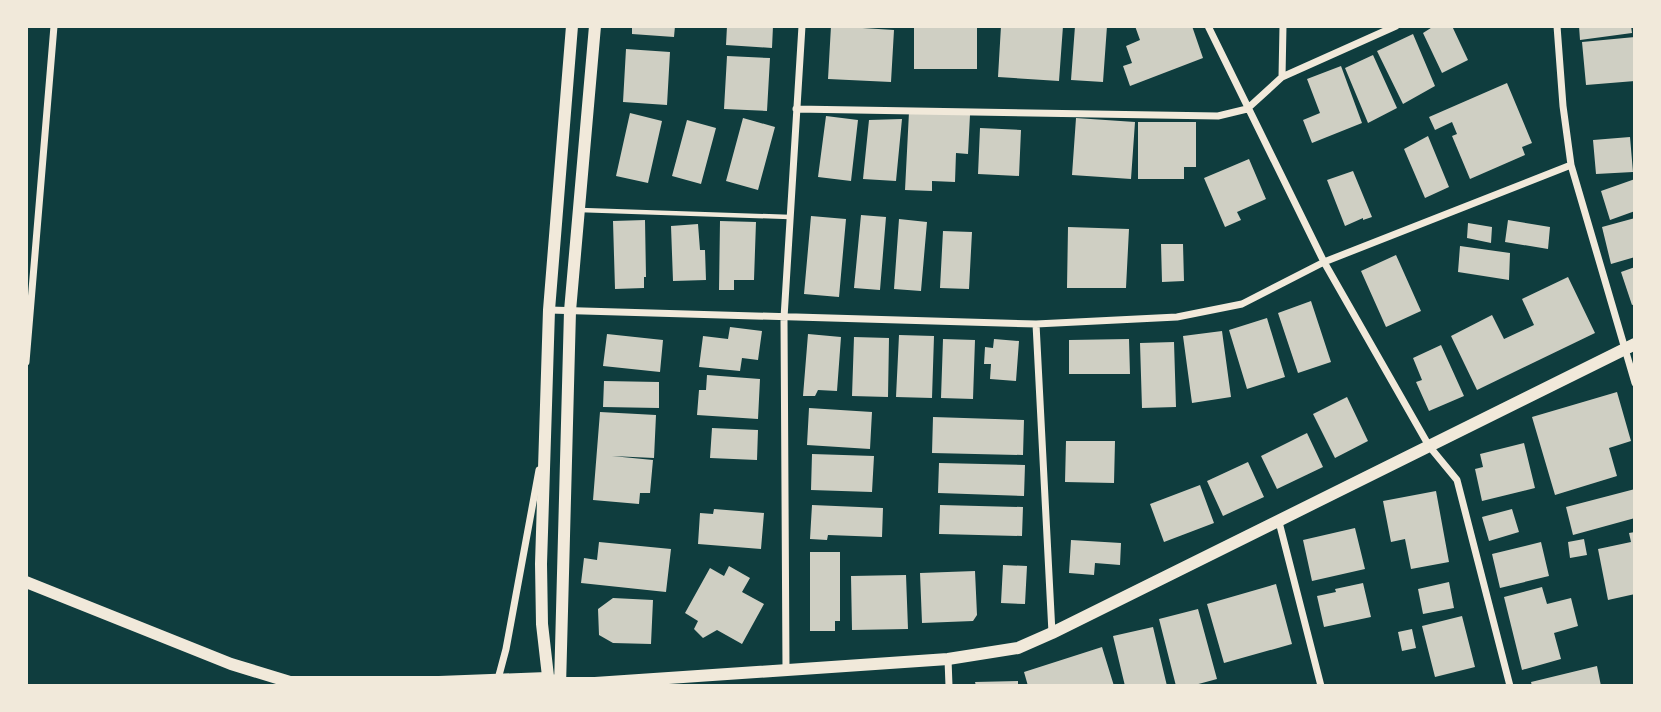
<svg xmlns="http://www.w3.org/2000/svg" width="1661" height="712" viewBox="0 0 1661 712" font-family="Inter,sans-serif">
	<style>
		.building { fill: #cfcfc3 }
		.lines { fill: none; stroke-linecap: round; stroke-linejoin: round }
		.service { stroke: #f1e9da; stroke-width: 4.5 }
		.minor { stroke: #f1e9da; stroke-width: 7 }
		.tertiary { stroke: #f1e9da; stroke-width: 12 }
	</style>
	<rect width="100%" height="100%" fill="#0f3d3e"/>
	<!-- building -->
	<path class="building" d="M632 26H675L674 37 632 34Z
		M727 26H773L772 48 726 45Z
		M831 26 894 30 891 82 828 79Z
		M914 26H977V69H914Z
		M1001 26H1063L1059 81 998 77Z
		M1075 26H1107L1103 82 1071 80Z
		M1135 26H1192L1203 58 1130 86 1123 66 1132 63 1126 46 1140 40Z
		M1434 26H1452L1468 60 1442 73 1423 33Z
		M1579 26H1631L1632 33 1580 40Z
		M1413 34 1435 86 1403 104 1377 51Z
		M1635 37V81L1586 85 1582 42Z
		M626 49 670 52 667 105 623 102Z
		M1373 55 1397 108 1368 123 1345 68Z
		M727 56 770 58 767 111 724 109Z
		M1341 66 1362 123 1312 143 1303 120 1320 113 1307 79Z
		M1507 83 1532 143 1522 147 1525 155 1470 179 1452 136 1457 134 1452 122 1435 130 1429 117Z
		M909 112 970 115 968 154 956 153 955 182 932 181V191L905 190Z
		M630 113 662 121 648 183 616 176Z
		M826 116 858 120 851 181 818 177Z
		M743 118 775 127 758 190 726 181Z
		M1076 118 1135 122 1131 179 1072 175Z
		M902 119 896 181 863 179 869 120Z
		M687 120 716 128 701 184 672 176Z
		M1138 122H1196V167H1184V179H1138Z
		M980 128 1021 130 1019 176 978 174Z
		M1428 136 1449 187 1425 198 1404 149Z
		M1630 137 1633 172 1596 174 1593 140Z
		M1249 159 1266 199 1237 212 1241 220 1225 227 1204 178Z
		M1353 171 1372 217 1363 220V218L1345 226 1327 180Z
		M1635 179V211L1610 220 1601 191Z
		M861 215 886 217 880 290 854 288Z
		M811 216 846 219 839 297 804 294Z
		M1635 218V257L1611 264 1602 227Z
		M899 219 927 222 921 291 894 289Z
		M645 220 646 277H644V288L615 289 613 221Z
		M1508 220 1550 227 1548 249 1505 242Z
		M720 221 756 222 754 280H734V290H719Z
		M1468 223 1492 227 1491 243 1467 238Z
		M698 224 700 250H705L706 280 673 281 671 226Z
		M1068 227 1129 229 1126 288H1067Z
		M943 231 972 232 969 289 940 288Z
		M1161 244H1183L1184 281 1162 282Z
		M1460 246 1510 253 1509 280 1458 272Z
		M1396 255 1421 311 1386 327 1361 271Z
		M1635 267V304L1632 305 1621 272Z
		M1568 277 1595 333 1477 390 1451 336 1492 315 1504 339 1534 325 1522 299Z
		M1311 301 1331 362 1298 373 1278 313Z
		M1267 318 1285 377 1247 389 1229 330Z
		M730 327 762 331 758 360 742 358 740 371 699 367 703 336 728 339Z
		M1222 331 1231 397 1192 403 1183 336Z
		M607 334 663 340 660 372 603 366Z
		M808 334 841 337 837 391 818 390 815 396H803Z
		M899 335 934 336 932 398 896 397Z
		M854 337 889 338 888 397 852 396Z
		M943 339 975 340 973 399 941 398Z
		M994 339 1019 341 1016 381 990 379 991 364H984L985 347 993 348Z
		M1129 339 1130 374H1069V340Z
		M1174 342 1176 407 1142 408 1140 343Z
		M1441 345 1464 396 1429 411 1416 382 1422 380 1413 358Z
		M707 375 760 379 758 419 697 415 699 390H706Z
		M604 381 659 382V408L603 407Z
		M1617 392 1631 441 1609 448 1617 476 1555 495 1532 417Z
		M1347 397 1368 441 1335 458 1313 414Z
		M809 408 872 412 870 449 807 445Z
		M600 412 656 415 654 458 612 456 653 460 650 493H640L639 504 593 500Z
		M933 417 1024 420 1023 455 932 453Z
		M712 428 758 430 757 460 710 458Z
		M1307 433 1323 467 1277 489 1261 456Z
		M1066 441H1115L1114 483 1065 482Z
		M1524 443 1535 488 1482 501 1475 469 1483 467 1480 454Z
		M812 454 874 456 872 492 811 490Z
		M1248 462 1264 497 1223 516 1207 481Z
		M939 463 1025 465 1024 496 938 493Z
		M1200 485 1214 523 1164 542 1150 504Z
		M1635 489V518L1573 535 1566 507Z
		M1436 491 1449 562 1411 569 1405 539 1391 542 1383 501Z
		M812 505 883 508 882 537 828 535 827 540 810 539Z
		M940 505 1023 507 1022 536 939 534Z
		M714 509 764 513 761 549 698 544 700 513 713 514Z
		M1512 509 1519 532 1489 541 1482 517Z
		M1355 528 1365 569 1312 581 1303 540Z
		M1635 532V594L1608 600 1598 549 1631 542 1629 533Z
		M1584 539 1587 555 1570 558 1568 542Z
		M1071 540 1121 543 1120 565 1095 563 1094 575 1069 573Z
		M599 542 671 549 666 592 581 583 584 558 597 560Z
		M1541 542 1549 576 1500 588 1492 554Z
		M810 552H840V621H835V631H810Z
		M1003 565 1027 566 1025 604 1001 603Z
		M729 566 750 578 742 592 764 604 742 644 717 630 703 638 694 629 698 621 685 613 710 568 724 576Z
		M975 571 977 615 973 621 922 623 920 573Z
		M906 575 908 629 852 630 851 576Z
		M1449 582 1454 608 1423 614 1418 589Z
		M1363 583 1371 617 1324 627 1317 596 1336 592 1335 589Z
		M1276 584 1292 644 1224 663 1207 604Z
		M1542 587 1547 604 1571 598 1578 626 1554 633 1561 659 1522 670 1504 597Z
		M613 598 653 600 651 644 613 643 599 635 598 609Z
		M1198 609 1217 679 1191 686H1176L1159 619Z
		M1462 616 1475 667 1435 677 1422 626Z
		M1153 627 1167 686H1125L1113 636Z
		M1412 629 1416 648 1402 651 1398 632Z
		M1102 647 1114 686H1028L1024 672Z
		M1597 666 1601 686H1532L1531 682Z
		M1018 681V686H976L975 682Z"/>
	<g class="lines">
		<!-- service -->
		<path class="service" d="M580 210 790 217"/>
		<!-- minor -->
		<path class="minor" d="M1208 26 1324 262 1429 446 1457 480 1510 686
			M1557 26 1563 106 1571 165 1635 383
			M1282 77 1283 26
			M796 109 1218 116 1247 109 1282 77 1396 26
			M549 310 1036 324 1177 317 1242 304 1324 262 1571 165
			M1036 324 1052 633
			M26 362 54 26
			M1279 522 1321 686
			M948 659 949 686
			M786 668 784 318 802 26
			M498 679 506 649 539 470"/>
		<!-- tertiary -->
		<path class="tertiary" d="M26 582 231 664 290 682H439L547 678 559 683H595L948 659 1018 648 1052 633 1635 344
			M549 685 542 624 541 564 549 310 572 26
			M560 686 570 311 595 26"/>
	</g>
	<!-- border -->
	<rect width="1661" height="712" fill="none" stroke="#f1e9da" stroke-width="56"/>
</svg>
